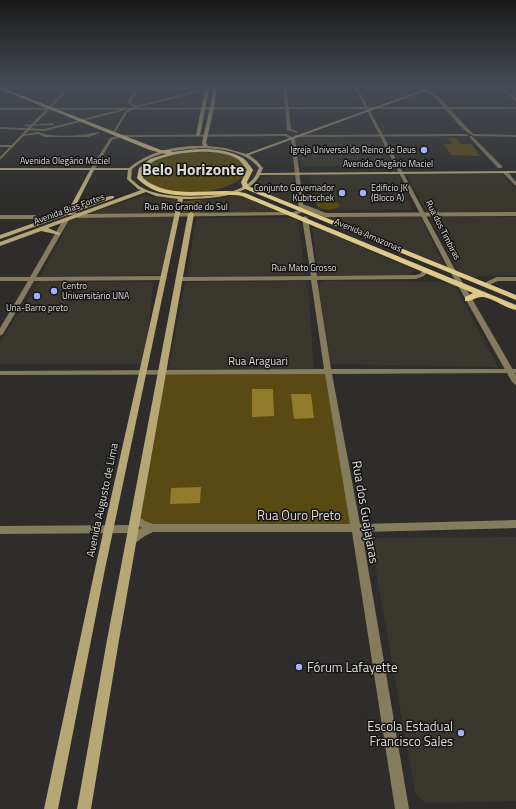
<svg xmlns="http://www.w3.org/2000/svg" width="516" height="809" viewBox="0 0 516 809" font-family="'Titillium Web',sans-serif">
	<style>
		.built { fill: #39362e }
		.green { fill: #594913 }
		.water { fill: #937b2c }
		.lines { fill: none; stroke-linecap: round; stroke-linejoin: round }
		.minor { fill: #857b5d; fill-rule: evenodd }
		.tertiary { fill: #857b5d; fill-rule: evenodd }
		.secondary { fill: #b7a776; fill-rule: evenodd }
		.primary { fill: #dec989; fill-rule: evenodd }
		.poi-dot { fill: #9fb3fd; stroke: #161514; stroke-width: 1.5 }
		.labels { text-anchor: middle; stroke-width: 3; stroke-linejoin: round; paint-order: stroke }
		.far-poi-label { font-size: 9px; fill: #dddcdb; stroke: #161514; text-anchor: end }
		.far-street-label { font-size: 9px; fill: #dddcdb; stroke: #161514 }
		.street-label { font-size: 11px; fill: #dddcdb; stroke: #161514 }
		.near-street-label { font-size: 13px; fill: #dddcdb; stroke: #161514 }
		.near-poi-label { font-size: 13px; fill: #dddcdb; stroke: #161514; text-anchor: start }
		.far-town-label { font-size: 16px; font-weight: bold; fill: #dddcdb; stroke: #161514 }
	</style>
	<rect width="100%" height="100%" fill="#2e2d2b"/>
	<!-- built -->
	<path class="built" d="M381 136 396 166H302L295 139 300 137Z
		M398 173 412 210H317L310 174Z
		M406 173H501L516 190V212H427Z
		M294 174 295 204 293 205 252 188 264 176Z
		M237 194 276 211 272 213 200 214 201 200 223 198Z
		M144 195 176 199 173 213 96 214 93 212Z
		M326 215 421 217 444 266 326 219Z
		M175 216 162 275 40 277 70 220 79 218Z
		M431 217H516V275L470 277 459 272Z
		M196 218H294L298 219 305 275 187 277Z
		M312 225 415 271 408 275H318Z
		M78 280V282H153L145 364H0V342L40 281Z
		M308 281 314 372 168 371 185 282Z
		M324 281 445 282 455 285 498 367 329 364 318 285Z
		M516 537V801L425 803 415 793 371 542 373 538Z"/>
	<!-- green -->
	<path class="green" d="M448 138H456L461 144H471L480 156 451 155 443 144H452Z
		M190 152C205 152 245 151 246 172 234 196 157 201 143 176 144 156 175 154 190 152Z
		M329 199 336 201 340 206C333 211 324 210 317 206V202L321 200Z
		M201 200 200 214H182L184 201Z
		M162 371 328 372 356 528 133 529Z"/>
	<!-- water -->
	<path class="water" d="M252 389H273L274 416 252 417Z
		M291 394H311L314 418 294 419Z
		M201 487 200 503 170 504 171 488Z"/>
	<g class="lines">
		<!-- minor -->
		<path class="minor" d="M68 85H72L49 110H47Z
			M138 85H141L131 102 134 105 143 106 133 107 127 102Z
			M283 85H286L291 129 297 131V133L287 130Z
			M499 86H501L516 98V101Z
			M423 89 432 92 439 97 473 134 516 135V137L474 136C454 127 445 100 423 91Z
			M125 108 126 110 45 131 0 129V127L45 129Z
			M131 108 134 109 127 113 114 134H112L125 111Z
			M54 123 53 125 26 126 24 125Z
			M38 132C54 138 81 136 98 132L100 133 88 137H45L38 134 23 136 21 135Z
			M467 134 468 136 296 137 294 136 296 135Z
			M470 136H472L502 166V168H498L470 138Z
			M0 145H13L15 146 13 147H0Z
			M503 171H507L516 182V186L503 173Z
			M300 204C305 204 320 211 326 213L516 212V216L325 217 306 210 300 206Z
			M305 216 308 218 317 276 415 275 420 274 424 269H428L429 270 424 276 416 279 317 280 331 369H516V373L332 374 360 524 516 520V528L362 532 409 809H395L352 532H153L145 536 131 546 127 544 126 541 127 538 133 533 0 534V526L133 525 137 526 138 530 142 528 132 521 130 518 132 515 135 514 145 521 153 524H350L325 374 0 375V371L324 369 311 280 179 281 176 279 179 277 311 276 302 218Z
			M66 218 69 220 36 277 164 276 167 278 164 280 34 281 3 334 0 336V328L28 281H0V277H30L63 220Z
			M516 277V281H498L491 284 490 287H486L485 286 486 282 497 277Z"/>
		<!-- tertiary -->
		<path class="tertiary" d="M354 85H356L357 86H516V88H358L368 107H516V109H369L453 266 516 375V385L512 382 447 266 366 109 0 110V108L365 107 355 88 0 89V87L354 86Z
			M198 90 199 92 139 107 137 106Z
			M45 110 48 111 0 160V157Z
			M286 134 295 138 304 211 296 215 78 218 67 212 70 210 79 214 293 212 299 210 291 139 285 136 121 137 112 140 95 169 91 168 110 138 121 135Z
			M0 215H35L40 219 42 223 37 224 34 219H0Z"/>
		<!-- secondary -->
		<path class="secondary" d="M206 85H210L200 135 198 136 196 135Z
			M214 85H217L215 103 206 143 208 146 225 148 246 154 436 85H441L249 155 257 161 263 168 261 173 516 171V173L260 175C249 198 205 199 183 199L105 569 58 809H44L95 569 178 199 156 196 146 192 48 228 60 233V235L41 231 0 246V242L141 190 138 189 127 179 128 170H94L74 209 110 196H114V198L72 213 71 215H67L0 239V235L68 211 90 170H0V168H129C149 151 177 145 203 146L202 143 211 103ZM200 148C222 149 244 150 259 168 257 171 256 176 253 179 236 201 163 201 141 187 137 185 134 181 131 179L132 169C152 153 175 150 200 148Z
			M191 212 194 214 119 640 91 809H77L107 640 188 214Z"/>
		<!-- primary -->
		<path class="primary" d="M0 87 161 150H170L172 152C195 148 222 146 243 158 247 161 250 166 253 170L247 182 248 186 516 295V300L243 188 241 182 247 170C245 167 242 163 239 160 220 147 175 151 154 161 151 163 147 166 144 169L143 178C171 202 211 186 245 193L516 305V310C505 308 495 299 483 297 476 296 472 302 465 301V297L473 293 242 196C208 191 163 206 137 178L139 168 150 159 166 154 150 150 0 89Z"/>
	</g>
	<!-- sky -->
	<linearGradient id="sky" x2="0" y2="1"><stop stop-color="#191918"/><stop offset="0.43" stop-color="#464c55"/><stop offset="1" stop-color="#464c55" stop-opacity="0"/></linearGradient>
	<rect width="516" height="198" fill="url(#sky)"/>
	<!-- markers -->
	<g class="poi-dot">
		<circle cx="424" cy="150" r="4"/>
		<circle cx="342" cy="193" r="4"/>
		<circle cx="363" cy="193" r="4"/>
		<circle cx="54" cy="291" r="4"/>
		<circle cx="37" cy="296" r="4"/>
		<circle cx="299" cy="667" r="4"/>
		<circle cx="461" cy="733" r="4"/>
	</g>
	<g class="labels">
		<!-- far-poi labels -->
		<g class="far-poi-label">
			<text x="416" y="153">Igreja Universal do Reino de Deus</text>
			<text x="334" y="191">Conjunto Governador<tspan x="334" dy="10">Kubitschek</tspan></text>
			<text x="371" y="191" text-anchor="start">Edificio JK<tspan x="371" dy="10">(Bloco A)</tspan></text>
			<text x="62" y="289" text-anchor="start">Centro<tspan x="62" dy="10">Universitário UNA</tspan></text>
			<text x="37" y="311" text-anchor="middle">Una-Barro preto</text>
		</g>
		<!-- far-street labels -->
		<g class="far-street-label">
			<text x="65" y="164">Avenida Olegário Maciel</text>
			<text x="388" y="167">Avenida Olegário Maciel</text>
			<text x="186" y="210">Rua Rio Grande do Sul</text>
			<text transform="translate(69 209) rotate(-20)" y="3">Avenida Bias Fortes</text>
			<text transform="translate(443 230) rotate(63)" y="3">Rua dos Timbiras</text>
			<text transform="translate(368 235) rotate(23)" y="3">Avenida Amazonas</text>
			<text x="304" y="271">Rua Mato Grosso</text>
		</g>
		<!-- street labels -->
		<g class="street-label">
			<text x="258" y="365">Rua Araguari</text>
			<text transform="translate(102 500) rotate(-78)" y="4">Avenida Augusto de Lima</text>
		</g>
		<!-- near-street labels -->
		<g class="near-street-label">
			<text transform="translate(366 512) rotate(80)" y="5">Rua dos Guajajaras</text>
			<text x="299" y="520">Rua Ouro Preto</text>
		</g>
		<!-- near-poi labels -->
		<g class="near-poi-label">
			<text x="307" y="672">Fórum Lafayette</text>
			<text x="453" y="731" text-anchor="end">Escola Estadual<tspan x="453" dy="15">Francisco Sales</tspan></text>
		</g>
		<!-- far-town labels -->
		<g class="far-town-label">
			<text x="193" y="175">Belo Horizonte</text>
		</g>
	</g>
</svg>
